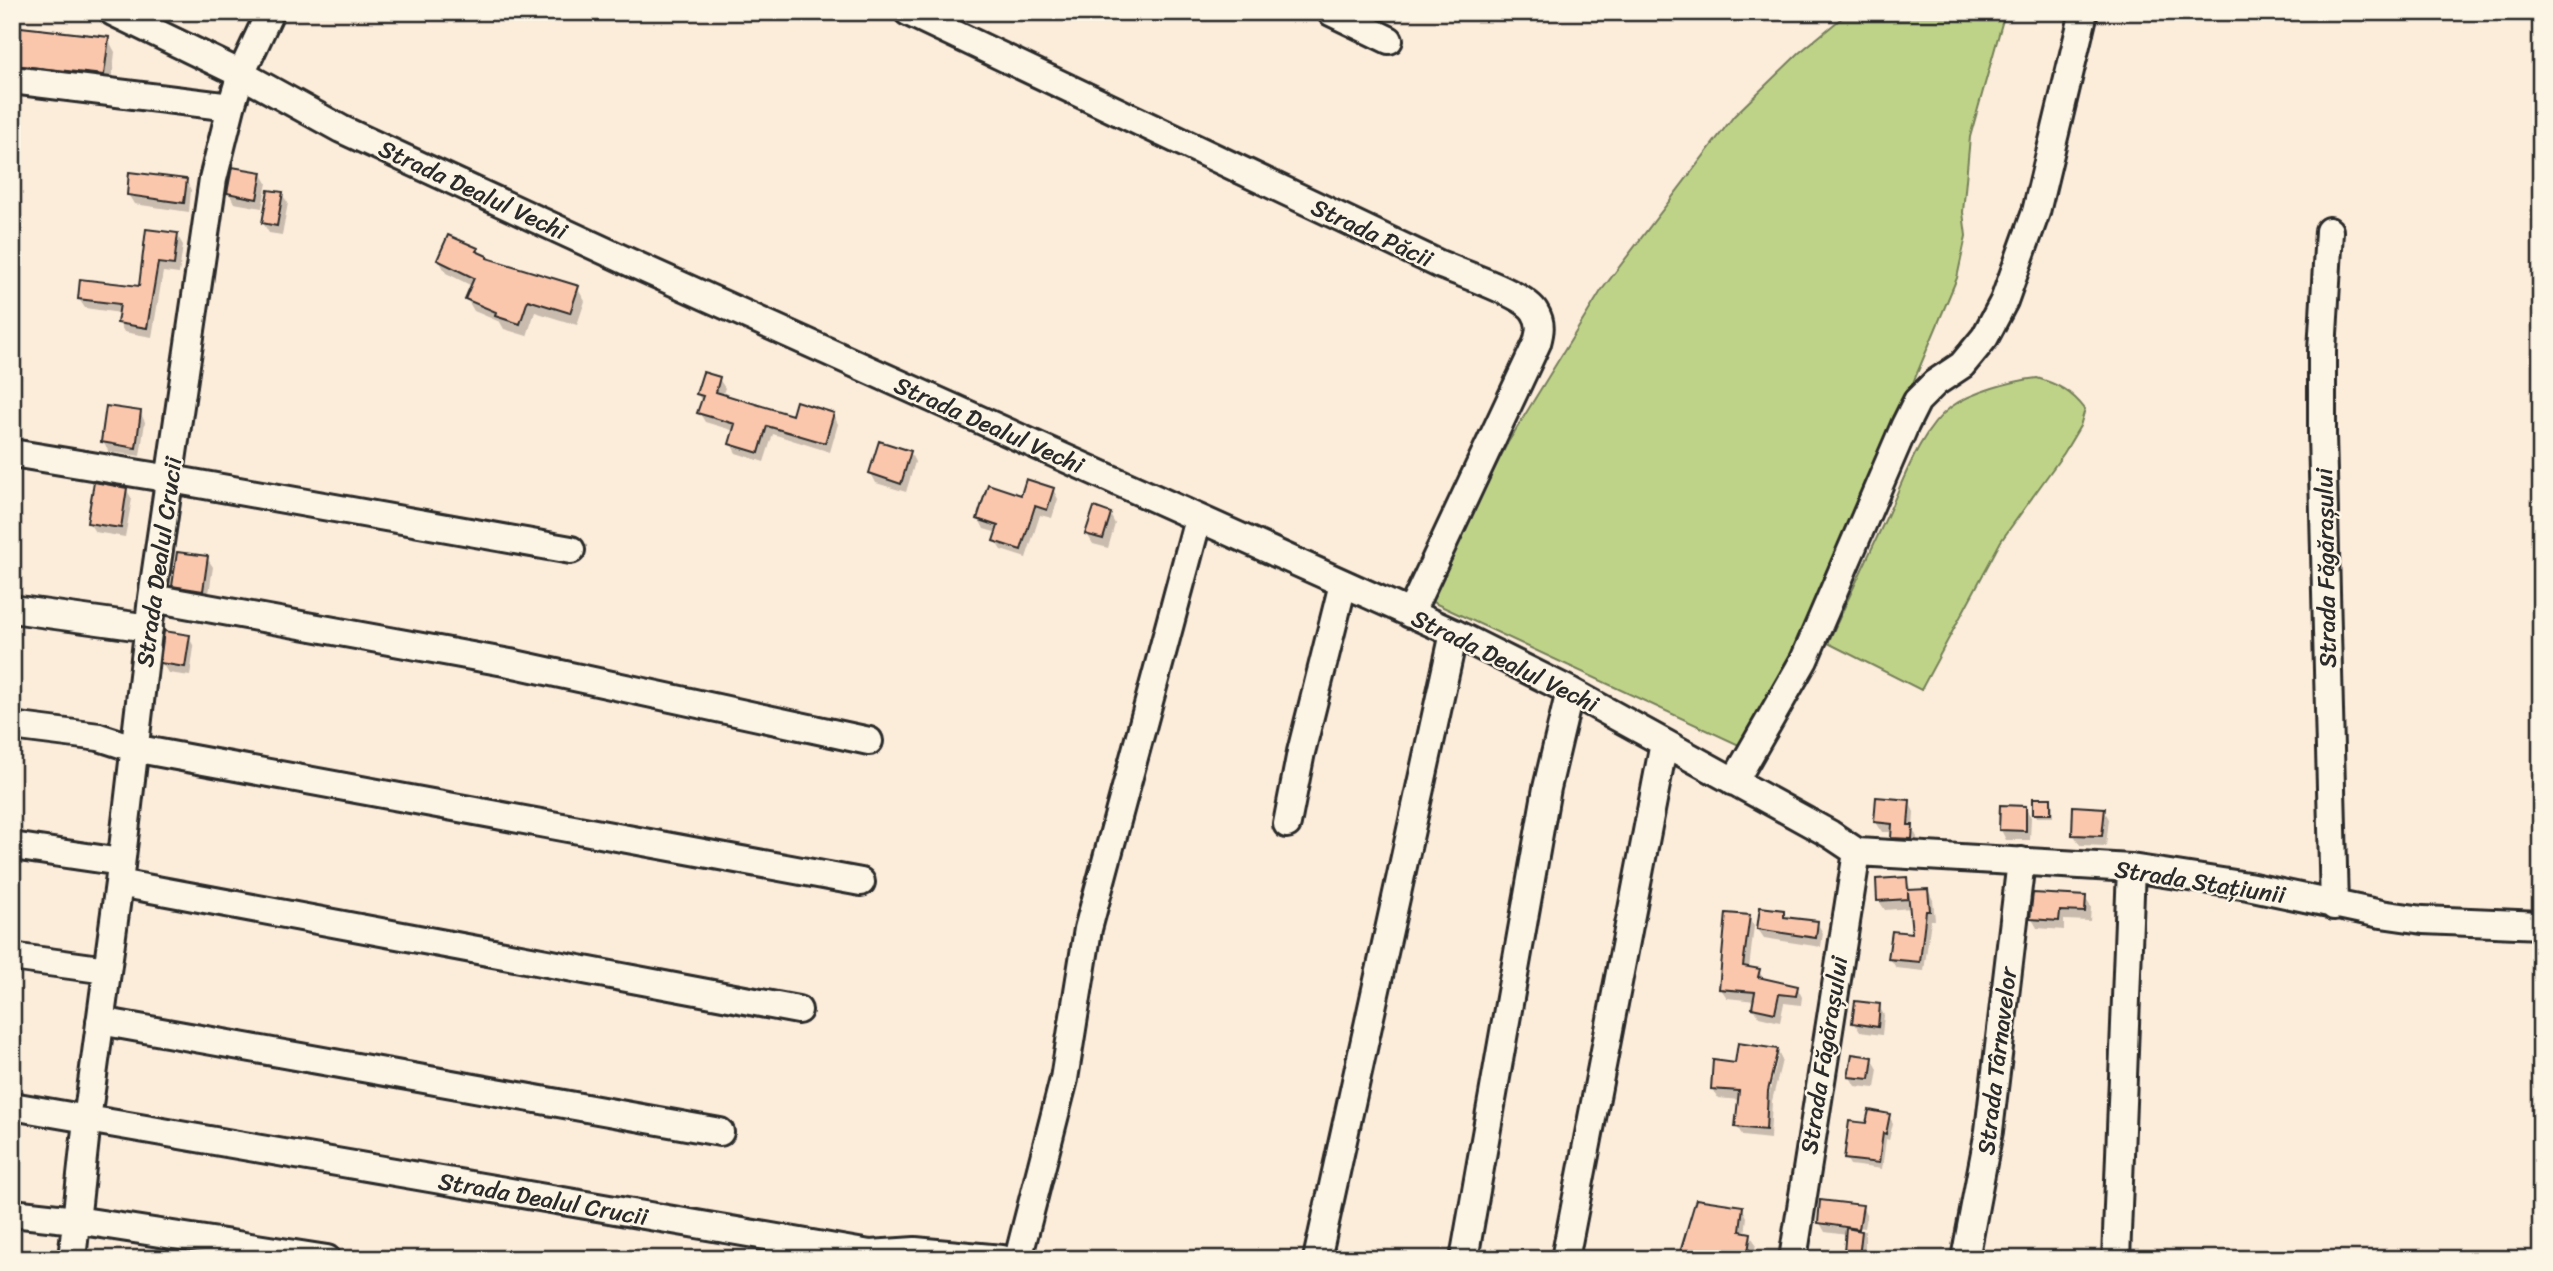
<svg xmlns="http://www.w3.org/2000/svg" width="2553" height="1271" viewBox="0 0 2553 1271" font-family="Sriracha,sans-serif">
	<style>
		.green { fill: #bfd388; stroke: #757f5a; stroke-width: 2 }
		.shadow { fill: #0003; fill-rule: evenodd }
		.building { fill: #fbc7ac; stroke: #2b2b2b; stroke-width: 2 }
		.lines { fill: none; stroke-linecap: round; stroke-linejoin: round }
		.minor-casing { stroke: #2b2b2b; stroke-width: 32 }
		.minor { stroke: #fcf5e5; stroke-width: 26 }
		.labels { text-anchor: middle; stroke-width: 5; stroke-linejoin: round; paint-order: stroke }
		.street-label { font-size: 24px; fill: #2b2b2b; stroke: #fcf5e5 }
	</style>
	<rect width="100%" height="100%" fill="#fcecda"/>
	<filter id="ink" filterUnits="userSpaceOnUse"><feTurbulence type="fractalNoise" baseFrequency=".0143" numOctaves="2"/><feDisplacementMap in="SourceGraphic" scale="14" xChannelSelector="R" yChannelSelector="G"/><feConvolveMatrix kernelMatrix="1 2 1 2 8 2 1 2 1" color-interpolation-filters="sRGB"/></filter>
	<g filter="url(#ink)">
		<!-- green -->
		<path class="green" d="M1849 12H2003L2004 16 1970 137 1963 212 1966 236 1957 278 1864 500 1790 664 1741 746 1428 600 1507 444 1601 291 1734 116 1799 53Z
			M2037 378C2058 384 2072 392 2085 409L2080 426 2064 453 2001 541 1921 690 1828 643C1847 601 1867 559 1887 516 1903 482 1920 430 1951 407 1971 392 2013 381 2037 378Z"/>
		<!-- shadow -->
		<path class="shadow" d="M12 27 108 39 115 52 111 88 12 81Z
			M261 173 267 183 262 208 234 203 229 193Z
			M186 180 191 190 189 212 134 204 128 194Z
			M282 194 288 203 282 235 269 233 263 223Z
			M177 235 183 245 179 274 163 272 152 337 124 332 119 323 120 313 85 308 79 299 140 288Z
			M476 249 488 260 577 288 585 301 577 325 535 312 527 336 504 329 500 322 474 311 467 299 472 286 446 273 439 260Z
			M719 379 725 388 722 396 793 417 833 414 838 424 830 452 773 434 764 462 736 453 731 444 735 431 705 422 699 412 702 402 698 394Z
			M140 412 145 422 140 456 109 452 103 442Z
			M910 452 915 462 906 492 876 483 871 473Z
			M126 489 132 499 125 537 95 532 89 523Z
			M1053 489 1058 499 1052 518 1040 515 1026 558 1001 550 995 541 998 533 984 529 979 519Z
			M1110 514 1115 524 1108 548 1093 544 1087 534Z
			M207 558 213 567 208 600 180 595 174 585Z
			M189 637 194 647 190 676 168 673 162 663Z
			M2050 800 2053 804V817H2037L2035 813Z
			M1909 802 1914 812 1913 829 1917 837 1916 848 1898 847 1893 838V832H1882L1876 822Z
			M2025 808 2031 817 2030 840H2006L2001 830Z
			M2104 810 2109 819 2106 846 2080 845 2074 835Z
			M1906 879 1912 892 1928 890 1933 900 1935 920H1931L1924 971 1896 968 1890 958 1913 935 1911 908 1885 910 1879 901 1878 881Z
			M2085 898 2091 907 2090 921 2064 920V930L2037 928 2032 919Z
			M1783 912 1787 919 1817 923 1823 933 1821 947 1764 938 1758 929Z
			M1748 916 1754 926 1749 969 1759 971 1764 980 1797 987 1802 997 1801 1005 1784 1003 1780 1022 1759 1017 1754 1008 1755 1001 1727 998 1721 989Z
			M1878 1005 1884 1015 1882 1035 1860 1032 1854 1022Z
			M1777 1050 1782 1060 1772 1101 1770 1139 1743 1136 1737 1127 1740 1100 1718 1098 1712 1089 1736 1065ZM1774 1057H1778L1768 1099H1764Z
			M1872 1059 1878 1069 1875 1088 1855 1086 1850 1077Z
			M1889 1116 1893 1123 1889 1140 1886 1139 1882 1169 1850 1165 1846 1158 1867 1125Z
			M1862 1206 1867 1216 1865 1228 1823 1222V1225L1865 1231V1259H1845L1847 1235 1825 1232 1820 1223Z
			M1742 1207 1747 1217 1745 1234 1750 1235 1756 1244 1753 1259H1680Z"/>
		<!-- building -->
		<path class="building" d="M12 26 109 37 104 75 12 65Z
			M232 167 262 172 257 199 227 193Z
			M129 172 187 179 184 203 127 195Z
			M268 190 283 192 277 226 262 223Z
			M146 229 178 233 174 265 158 263 147 328 117 323 120 304 78 299 80 279 139 286Z
			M448 235 478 248 476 251 487 256V258L579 286 570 313 528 300 520 324 495 316 496 312 465 299 474 278 437 260Z
			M703 372 720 377 716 392 792 415 796 401 834 413 825 443 767 426 759 453 729 444 735 424 697 413 703 396 696 394Z
			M106 406 141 411 136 448 101 442Z
			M879 441 911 451 901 484 869 473Z
			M1026 479 1054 488 1047 510 1035 506 1021 550 993 541 998 526 977 519 988 484 1021 495Z
			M94 482 127 488 121 528 87 523Z
			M1094 507 1111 513 1103 539 1085 534Z
			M177 552 208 556 203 591 172 586Z
			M164 631 190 635 185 667 160 663Z
			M1876 797 1910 800 1908 825H1913L1912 839 1891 838 1892 824 1874 822Z
			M2033 798H2051V814H2033Z
			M2000 805 2026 806V831L1999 830Z
			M2073 806 2105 808 2102 836 2072 835Z
			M1907 877 1908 890 1928 889 1930 911H1926L1920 962 1888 959 1892 931 1912 933 1908 892V899L1877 901 1876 879Z
			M2033 893 2086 896 2085 912 2060 911 2059 921 2030 919Z
			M1760 907 1784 910V917L1818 921 1816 938 1757 929Z
			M1726 913 1750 915 1743 966 1760 969 1758 977 1798 986 1796 996 1779 994 1775 1013 1752 1008 1755 992 1719 989Z
			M1855 1001 1880 1004 1878 1027 1852 1023Z
			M1738 1043 1778 1049 1768 1091 1766 1130 1735 1127 1739 1091 1711 1089 1713 1060 1735 1063Z
			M1852 1054 1873 1057 1870 1079 1848 1077Z
			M1869 1110 1890 1114 1886 1134 1883 1133 1879 1163 1844 1159 1849 1121 1866 1123Z
			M1696 1199 1743 1206 1740 1231 1751 1233 1747 1258 1703 1251 1701 1259H1678Z
			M1820 1200 1863 1205 1859 1229 1818 1223Z
			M1846 1228 1862 1231 1859 1257 1844 1253Z"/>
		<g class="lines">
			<defs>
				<path id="minor" d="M113 12 241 74 341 129 629 262 1454 633 1570 691 1830 834 1857 852
					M908 12 1439 264C1460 273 1525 294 1535 312 1542 323 1540 332 1537 343L1410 614
					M1331 12 1389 40
					M12 80 231 107
					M2329 231 2322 351V434L2334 906
					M12 453 171 479 571 550
					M152 598 510 663 869 741
					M12 609 149 628
					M12 726 99 737 133 748 861 882
					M1734 782 1804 660 1905 425 1917 401 1935 383 1962 365 1985 337 2004 301 2036 212 2084 12
					M1287 824 1301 752 1343 584
					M12 846 121 862
					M1857 852 2131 868 2248 886 2381 914 2423 920 2541 925
					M119 883 798 1010
					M12 957 107 970
					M100 1021 720 1132
					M12 1106 870 1254 915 1251 1002 1259
					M12 1213 76 1220 327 1259
					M72 1259 87 1120 119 883 152 598 213 179 231 107 241 74 270 12
					M1018 1259 1064 1079 1088 929 1198 519
					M1317 1259 1454 633
					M1464 1259 1547 788 1570 691
					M1565 1259 1664 743
					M1793 1259 1857 852
					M1965 1259 1989 1131 2021 861
					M2116 1259 2131 868"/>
			</defs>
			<!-- minor casing -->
			<use href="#minor" class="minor-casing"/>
			<!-- minor -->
			<use href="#minor" class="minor"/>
		</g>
	</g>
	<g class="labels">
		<!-- street labels -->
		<g class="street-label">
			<text transform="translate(473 190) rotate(25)" y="8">Strada Dealul Vechi</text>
			<text transform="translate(1372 233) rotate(25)" y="8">Strada Păcii</text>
			<text transform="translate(989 425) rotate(24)" y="8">Strada Dealul Vechi</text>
			<text transform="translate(159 562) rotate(-82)" y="8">Strada Dealul Crucii</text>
			<text transform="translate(2326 568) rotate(-91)" y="8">Strada Făgărașului</text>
			<text transform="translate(1505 661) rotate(26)" y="8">Strada Dealul Vechi</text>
			<text transform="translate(2200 882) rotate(9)" y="8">Strada Stațiunii</text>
			<text transform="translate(1824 1055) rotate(-81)" y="8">Strada Făgărașului</text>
			<text transform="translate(1997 1061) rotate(-83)" y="8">Strada Târnavelor</text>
			<text transform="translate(543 1199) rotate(10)" y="8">Strada Dealul Crucii</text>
		</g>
	</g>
	<!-- margin -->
	<rect width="2553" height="1271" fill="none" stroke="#fcf5e5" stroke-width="42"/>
	<rect x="21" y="21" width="2511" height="1229" fill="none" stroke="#2b2b2b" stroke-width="2.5" filter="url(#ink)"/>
</svg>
